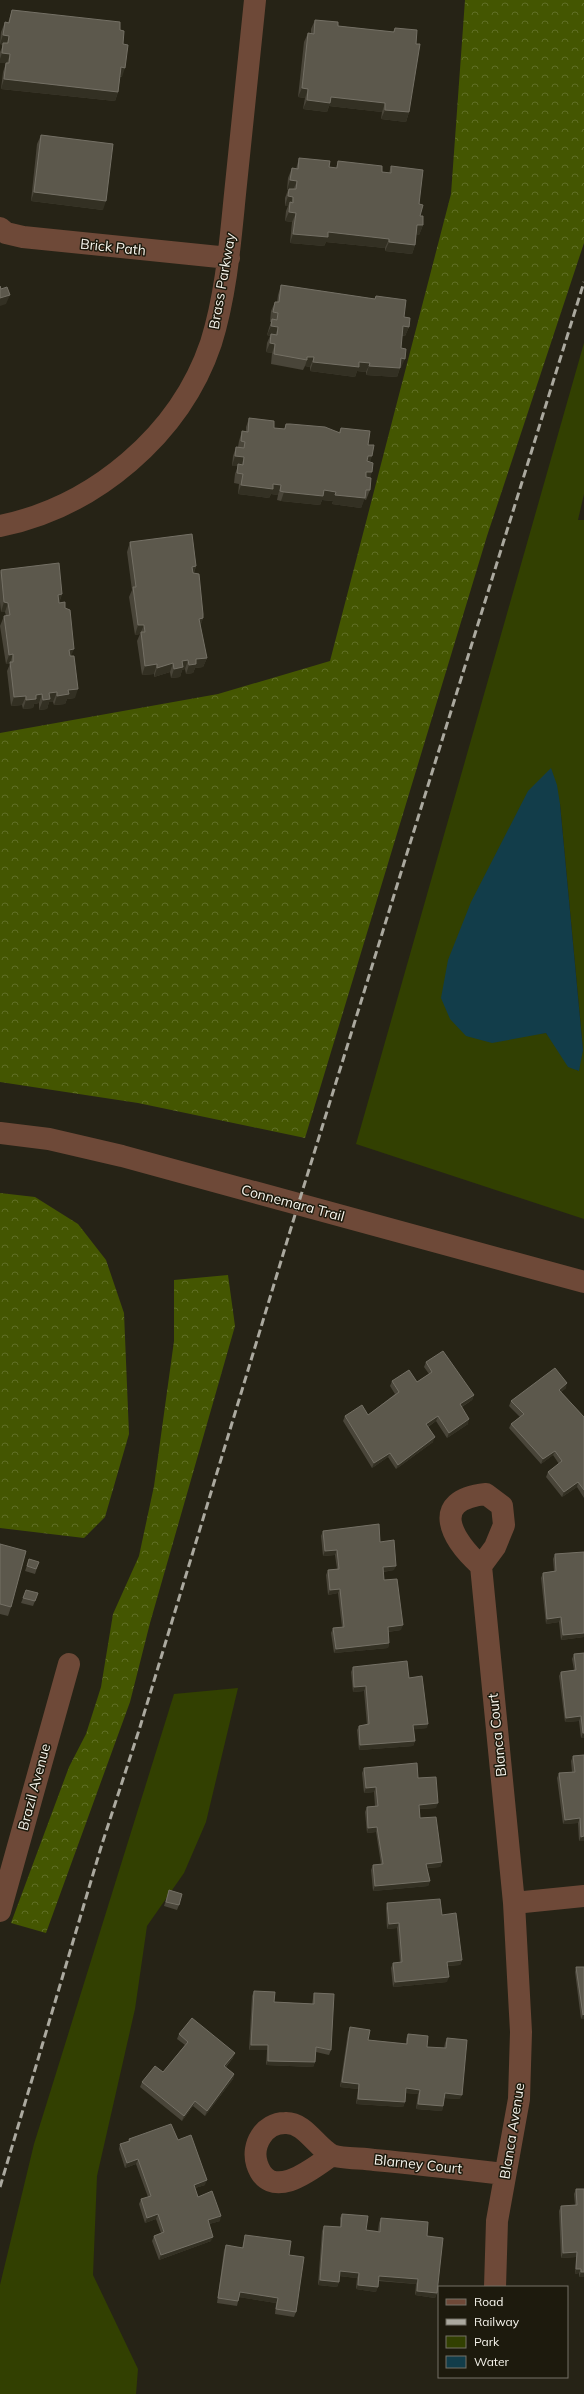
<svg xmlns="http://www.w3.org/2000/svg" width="584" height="2394" viewBox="0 0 584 2394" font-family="Mulish,sans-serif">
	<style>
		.green { fill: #324001; fill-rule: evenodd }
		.forest { fill: url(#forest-crowns) }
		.water { fill: #123d4a }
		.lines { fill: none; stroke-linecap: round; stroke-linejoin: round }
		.minor { stroke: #6e4938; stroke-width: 22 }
		.rail { stroke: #aba99f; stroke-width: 3; stroke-dasharray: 8 4; stroke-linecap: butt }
		.wall { fill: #494539 }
		.shaded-wall { fill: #333023 }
		.building { fill: #5c584c; stroke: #747065 }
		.labels { text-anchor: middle; stroke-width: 3; stroke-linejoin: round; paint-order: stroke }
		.street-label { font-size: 14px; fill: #f6f4ec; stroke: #1d1a0d }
	</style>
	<defs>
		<pattern id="forest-crowns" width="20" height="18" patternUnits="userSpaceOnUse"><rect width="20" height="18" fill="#445601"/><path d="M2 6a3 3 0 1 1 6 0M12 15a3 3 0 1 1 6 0" fill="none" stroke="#606f26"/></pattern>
	</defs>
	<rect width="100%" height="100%" fill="#262316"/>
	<!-- green -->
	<path class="green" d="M584 343V494L578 520H584V1219L356 1144ZM560 804 583 1050 578 1071 546 1033 535 1034Z
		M238 1688 206 1822 184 1873 147 1926 135 2009 97 2176 93 2275 138 2369 136 2394H0V2285L34 2144 174 1694Z"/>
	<!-- forest -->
	<path class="forest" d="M465 0H584V243L487 536 305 1138 138 1103 0 1082V733L218 694 330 661 451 194Z
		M0 1193 35 1197 78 1224 106 1260 124 1313 129 1434 105 1517 84 1538 0 1528Z
		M228 1275 235 1326 150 1623 130 1702 46 1933 11 1923 69 1767 86 1734 101 1687 113 1614 139 1556 154 1486 174 1341V1280Z"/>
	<!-- water -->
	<path class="water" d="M551 768 557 785 560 804 583 1050 579 1071 568 1067 546 1033 492 1043 466 1036 450 1019 441 998 448 960 471 902 528 791Z"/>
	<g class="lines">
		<!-- minor -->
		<path class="minor" d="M0 228 6 233 23 237 229 258
			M0 526C94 507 180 435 211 343 226 295 230 244 235 194 242 130 248 65 255 0
			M0 1133 49 1139 122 1156 584 1282
			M481 1566C452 1540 428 1500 486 1494L502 1506 504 1525 495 1547 481 1566 514 1903 521 2032 519 2099 497 2221 495 2287
			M514 1903 584 1896
			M0 1911 69 1664
			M332 2155C314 2168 270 2204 257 2164 251 2145 264 2123 285 2123 305 2122 316 2147 332 2155 341 2159 364 2158 374 2160 418 2164 461 2169 504 2174"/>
		<!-- rail -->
		<path class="rail" d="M0 2187 102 1844 140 1727 298 1205 584 282"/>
	</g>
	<!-- wall -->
	<path class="wall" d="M12 10 120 30 123 44 122 77H120L118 92 115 101 1 89 3 72 6 63H0V52L3 45 0 44 1 32 5 22 8 23Z
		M315 20 338 26 393 32 395 28 409 112 406 122 381 119 382 112 329 106 327 112 303 109 305 98 298 97 304 42 308 33H311V29Z
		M41 135 103 210 31 201 37 144Z
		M299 158 329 167 336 168 338 161 382 172 389 173 391 166 419 204 420 216 423 225 419 235 416 234 415 245 412 254 385 251V248L326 242 324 246 290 243 292 222 285 221 286 211 288 206H285V198L288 190H287L288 178 292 168 296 169Z
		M281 285 375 299 376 296 404 317 409 327 405 336H402L401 348V368H400L397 377 366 375V372L357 371 355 377 310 371V367L305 366 303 370 271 364 272 353 266 352 267 343 270 336 267 335 269 328 271 322H270L271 311 275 302H277L278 295Z
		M249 418 274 428 284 429 286 424 339 432 341 428 368 445 370 462V490L366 500 364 499 361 508 332 504 333 501 322 500 320 505 281 501 277 500 278 495 271 494 269 498 238 494 239 484 234 483 235 474 238 466H232L233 456 236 447H238L239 441 242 431 246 432V427Z
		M130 542 196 566 194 573 203 618 200 626 207 658 203 667 195 668 193 673 186 674 185 669 182 670 180 677 171 678 170 672 154 677V674L142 675 137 641 140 634 135 635 129 597 132 590 127 552Z
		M1 570 62 594 59 603 71 656 75 698 67 699 65 704 54 705 53 702H49L47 709 39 710V703L34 704 33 708 23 709 22 705 11 706 7 671 10 664H6L0 626 4 616H6L5 612H1L0 602V572Z
		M426 1362 474 1395 472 1400 462 1407 468 1424 447 1438 436 1421 428 1427 433 1442 396 1469 388 1457 372 1468 343 1421 345 1416 368 1415 395 1394 390 1386 392 1381 417 1382 429 1374 424 1367Z
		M566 1388 561 1392 584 1417V1498L577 1487 562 1497 546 1477 548 1472 559 1464 553 1455 541 1464 509 1428 511 1424 520 1417 509 1406 511 1401Z
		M323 1531 380 1542 394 1570 383 1572 384 1580 401 1630 388 1632 389 1643 388 1648 334 1653 331 1633 333 1628 342 1627 338 1593 328 1595 326 1575 328 1570 337 1569 335 1555 323 1556 321 1536Z
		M0 1544 11 1607 8 1616 0 1614Z
		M555 1554 584 1637 561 1640 559 1622 546 1624 541 1578 543 1573 554 1571 553 1559Z
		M29 1559 39 1562 35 1574 25 1571Z
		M26 1590 35 1601 33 1606 21 1603Z
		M584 1653V1738H581L579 1721 565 1722 559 1676 561 1672 574 1670 572 1659 574 1654Z
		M353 1667 409 1678 427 1728 414 1729 415 1741 413 1746 359 1750 357 1730 359 1726 367 1725 364 1691 353 1692 351 1672Z
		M584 1755V1841H579L578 1823 563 1824 557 1778 559 1773 572 1772 571 1761 573 1756Z
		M364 1768 418 1778 436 1808 420 1809V1818L442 1862 440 1867 427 1868 430 1881 428 1886 373 1891 371 1870 373 1865 381 1864 376 1832 367 1833 365 1812 367 1807 375 1806 374 1792 364 1793 362 1773Z
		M169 1890 179 1905 177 1910 164 1906Z
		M387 1903 442 1915 462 1960 460 1965 447 1966V1982L393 1987 391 1968 393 1963H400L397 1928 387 1929 386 1908Z
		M576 1967H584V2019H581L575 1972Z
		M254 1991 274 2002 312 2004 313 1998 314 1993 331 2050 329 2055 316 2052 315 2062 313 2067 266 2065 267 2050H249L252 1996Z
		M350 2027 368 2040 406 2044V2039L408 2034 427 2047 444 2048 445 2043 447 2038 460 2099 444 2098 442 2111 416 2109 418 2094 406 2093 405 2102 403 2107 356 2104 358 2089 340 2087 348 2032Z
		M179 2034 233 2058 226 2067 234 2074 233 2079 205 2116 193 2106 182 2121 140 2087 142 2082 163 2072 185 2045 177 2039Z
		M129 2139 178 2140 205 2185 195 2188 198 2197 220 2221 209 2224 211 2241 159 2260 152 2241 154 2236 161 2233 156 2219 145 2223 139 2204 141 2199 148 2197 136 2164 125 2168 119 2149 120 2144 128 2141Z
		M576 2189H584V2277H579V2273L575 2274 576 2257 561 2258 559 2211 561 2206 575 2205 574 2194Z
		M342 2214 366 2230 378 2231 379 2223 381 2218 427 2236 437 2293 435 2298 415 2295 416 2284 378 2281 376 2292 356 2289 357 2278 339 2276V2282L337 2287 318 2285 322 2231 324 2226 340 2227V2218Z
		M245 2235 289 2255 296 2312 294 2317 275 2314 276 2303 239 2297 237 2306 217 2303 224 2250 226 2245 242 2248 244 2240Z"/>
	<!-- shaded-wall -->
	<path class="shaded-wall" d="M3 35 9 36 6 45 3 43V45L0 44Z
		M2 53 10 54 7 63H0V59Z
		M121 67 125 68 122 77 118 76Z
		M4 79 118 92 115 101 1 89Z
		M302 88 308 89 305 98 298 97Z
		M331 97 385 103 382 112 329 106 327 112 303 109 307 100Z
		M385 110 409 112 406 122 381 119Z
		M290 180 297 181 293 190H287Z
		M34 192 106 201 103 210 31 201Z
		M288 196 293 197 290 206V202L288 206H285Z
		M289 212 296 213 292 222 285 221Z
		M417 225H423L419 235 414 234Z
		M328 232 389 239 385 248 326 242 324 246 290 243 293 234Z
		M389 242 415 245 412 254 385 251Z
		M10 295 6 304 0 306V298Z
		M271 326 278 327 275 336 271 334 270 336 267 335Z
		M403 326 409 327 405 336 400 335Z
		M270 343 275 344 272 353 266 352Z
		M307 357H314L310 367 305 366 307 360Z
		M401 358 405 359 401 368H400L397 377 366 375 369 366Z
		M313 362H359L370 363 366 372 357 371 355 377 310 371Z
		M235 456 244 457 241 467 238 464V466H232Z
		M368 456H372L369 466 364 465Z
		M366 472H372L369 481H363Z
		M273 484 281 485 278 495 271 494 269 498 238 494 241 485Z
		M324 490 336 492 333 501 322 500 320 505 281 501 284 492Z
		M335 495 365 498 361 508 332 504Z
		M196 566 193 575 192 567Z
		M62 594 59 603 58 595Z
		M4 602 8 603 5 612H1Z
		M203 618 200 628 199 619Z
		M138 625H144L140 634 135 635Z
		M74 649 70 659 69 650Z
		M13 654 10 663V662V664H6L9 655Z
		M207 658 203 667 195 668 193 673 186 674 189 665 196 659Z
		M188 660 185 669 182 670 180 677 171 678 174 669 182 661Z
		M173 663 170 672 154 677 157 668Z
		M157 664 154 674 142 675 145 666Z
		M78 689 75 698 67 699 65 704 54 705 57 696 68 690Z
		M57 692 53 702H49L47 709 39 710 43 700 49 693Z
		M42 694 39 703 34 704 33 708 23 709 26 700 36 695Z
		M26 696 22 705 11 706 14 697Z
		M567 1383 566 1388 558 1394 559 1390Z
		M474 1395 472 1400 458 1409 460 1404Z
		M438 1416 436 1421 424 1429 426 1424Z
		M469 1419 468 1424 447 1438 449 1433Z
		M435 1437 433 1442 396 1469 398 1465Z
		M555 1451 553 1455 541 1464 543 1459Z
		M390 1453 388 1457 372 1468 374 1463Z
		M578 1482 577 1487 562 1497 564 1492Z
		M337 1550 335 1555 323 1556 325 1551Z
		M396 1566 394 1570 381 1572 383 1567Z
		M340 1589 338 1593 328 1595 330 1590Z
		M561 1617 559 1622 546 1624 547 1619Z
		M403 1625 401 1630 386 1632 388 1627Z
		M584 1633V1637L561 1640 563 1635Z
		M389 1643 388 1648 334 1653 336 1649Z
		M366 1686 364 1691 353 1692 354 1687Z
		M581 1716 579 1721 565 1722 566 1718Z
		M428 1724 427 1728 411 1730 413 1725Z
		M583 1733H584V1738H581Z
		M415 1741 413 1746 359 1750 360 1745Z
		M376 1787 374 1792 364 1793 366 1788Z
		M438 1803 436 1808 418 1809 419 1805Z
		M580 1818 578 1823 563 1824 565 1820Z
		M377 1827 376 1832 367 1833 368 1828Z
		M584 1836V1841H579L581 1837Z
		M442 1862 440 1867 424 1868 426 1864Z
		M430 1881 428 1886 373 1891 375 1886Z
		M399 1923 397 1928 387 1929 389 1924Z
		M462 1960 460 1965 445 1966 447 1962Z
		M449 1977 447 1982 393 1987 395 1982Z
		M584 2014V2019H581L583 2015Z
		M251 2045H268L267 2050H249Z
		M235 2053 233 2058 222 2070 224 2066Z
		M268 2061 315 2062 313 2067 266 2065Z
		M234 2074 233 2079 205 2116 207 2111Z
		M342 2082 359 2084 358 2089 340 2087Z
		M406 2088 420 2090 418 2094 404 2093Z
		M445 2093 462 2095 460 2099 443 2098Z
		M358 2099 405 2102 403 2107 356 2104Z
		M195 2101 193 2106 182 2121 184 2116Z
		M418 2104 443 2106 442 2111 416 2109Z
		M138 2159 136 2164 125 2168 127 2163Z
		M207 2180 205 2185 192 2189 194 2185Z
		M158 2214 156 2219 145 2223 147 2218Z
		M221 2216 220 2221 206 2225 208 2220Z
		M213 2237 211 2241 159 2260 161 2255Z
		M577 2252 576 2257 561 2258 563 2253Z
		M576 2269H581L579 2273 575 2274Z
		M340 2271 359 2273 357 2278 338 2276Z
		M581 2272H584V2277H579Z
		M379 2276 418 2279 416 2284 377 2280Z
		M320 2280 339 2282 337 2287 318 2285Z
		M358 2285 378 2287 376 2292 356 2289Z
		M417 2291 437 2293 435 2298 415 2295Z
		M240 2292 278 2298 276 2303 238 2297Z"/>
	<!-- building -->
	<path class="building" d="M12 10 120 22V30L124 31 123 44 128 45 125 68 121 67 118 92 4 79 6 63H9L10 54 2 53 3 43H8L9 36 3 35 5 22 9 23Z
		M315 20 338 22V26L394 32 395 28 417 30 416 44H420L409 112 385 110V103L331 97 330 103 307 100 308 89 302 88 308 33 314 34Z
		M41 135 113 144 106 201 34 192Z
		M299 158 330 161 329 167 337 168 338 161 382 166V172L391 173V166L423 170 419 204 423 205 420 216H423V225H417L415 245 389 242V239L328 232V237L293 234 296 213 289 212 290 202 293 203V197L288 196 289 189H296L297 181 290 180 292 168 298 169Z
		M281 285 375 299 376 296 406 300 404 317 410 318 409 327 403 326 401 348 406 349 405 359 401 358 400 368 369 366 370 363 359 362V367L313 362 314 357H307V360L274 354 275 344 270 343 271 334 277 335 278 327 271 326 272 319 277 320 278 313 273 312 275 302H279Z
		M0 286 1 289 7 287 10 295 0 298Z
		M249 418 274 421V428L285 429 286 424H290L325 427 340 433 341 428 370 431 368 445H374L372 456H368L367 461 373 463 372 472H366V477L371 478 370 490H366L365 498 335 495 336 492 324 490 323 496 284 492 280 491 281 485 273 484V489L241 485 243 474 237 473 238 464 243 465 244 457 235 456 236 447 244 448 245 442 241 441 242 431 248 432Z
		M192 534 196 566 192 567 193 573 199 574 203 614V618L199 619 207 658 196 659V664L189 665 188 660 182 661 183 667 174 669 173 663 157 668V664L145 666 141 632H145L144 625H138L133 587H136L130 542Z
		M59 563 62 594 58 595 59 603 65 602V608L70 610 74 649 69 650 70 656H74L78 689 68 690 69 694 57 696V692L49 693 50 699 43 700 42 694 36 695V699L26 700V696L14 697 10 662H13V654L9 655 4 616 10 615 8 603 4 602 1 570Z
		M443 1351 474 1395 460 1404 469 1419 449 1433 438 1416 426 1424 435 1437 398 1465 390 1453 374 1463 345 1416 362 1405 368 1415 399 1392 392 1381 409 1370 417 1382 432 1372 426 1362Z
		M555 1368 567 1383 559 1390 584 1417V1490L578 1482 564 1492 548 1472 562 1461 555 1451 543 1459 511 1424 524 1414 511 1401Z
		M379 1524 380 1542 394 1540 396 1566 383 1567 384 1580 397 1579 403 1625 388 1627 389 1643 336 1649 333 1628 344 1627 340 1589 330 1590 328 1570 339 1569 337 1550 325 1551 323 1531Z
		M0 1544 26 1551 11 1607 0 1604Z
		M584 1552V1633L563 1635 561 1617 547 1619 543 1573 556 1571 555 1554Z
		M29 1559 39 1562 36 1569 27 1566Z
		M26 1590 38 1593 35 1601 23 1598Z
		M584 1653V1733H583L581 1716 566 1718 561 1672 576 1670 574 1654Z
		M407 1661 409 1678 422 1676 428 1724 413 1725 415 1741 360 1745 359 1726 369 1724 366 1686 354 1687 353 1667Z
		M584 1755V1836L581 1837 580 1818 565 1820 559 1773 575 1772 573 1756Z
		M417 1763 418 1778 436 1777 438 1803 419 1805 420 1818 436 1817 442 1862 426 1864 430 1881 375 1886 373 1865 383 1864 377 1827 368 1828 367 1807 378 1806 376 1787 366 1788 364 1768Z
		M169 1890 182 1894 179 1905 166 1902Z
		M440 1899 442 1915 456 1913 462 1960 447 1962 449 1977 395 1982 393 1963 402 1962 399 1923 389 1924 387 1903Z
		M576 1967H584V2014L583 2015Z
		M254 1991 275 1992 274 2002 314 2004V1993L334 1994 331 2050 316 2047 315 2062 268 2061V2045H251Z
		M192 2018 235 2053 224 2066 234 2074 207 2111 195 2101 184 2116 142 2082 155 2066 163 2072 188 2042 179 2034Z
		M350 2027 370 2030 368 2040 407 2044 408 2034 428 2036 427 2047 446 2048 447 2038 467 2040 462 2095 445 2093 443 2106 418 2104 420 2090 406 2088 405 2102 358 2099 359 2084 342 2082Z
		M171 2124 178 2140 191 2135 207 2180 194 2185 198 2197 212 2191 221 2216 208 2220 213 2237 161 2255 154 2236 164 2232 158 2214 147 2218 141 2199 151 2196 138 2159 127 2163 120 2144 130 2141 129 2139Z
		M576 2189H584V2272H581V2269H576L577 2252 563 2253 561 2206 577 2205Z
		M342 2214 368 2216 366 2230 380 2232 381 2218 428 2222 427 2236 443 2238 437 2293 417 2291 418 2279 379 2276 378 2287 358 2285 359 2273 340 2271 339 2282 320 2280 324 2226 341 2227Z
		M245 2235 291 2241 289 2255 304 2257 296 2312 276 2309 278 2298 240 2292 238 2301 218 2298 226 2245 243 2248Z"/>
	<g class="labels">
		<!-- street labels -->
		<g class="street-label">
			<text transform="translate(113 247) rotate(6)" y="5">Brick Path</text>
			<text transform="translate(222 281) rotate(-80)" y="5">Brass Parkway</text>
			<text transform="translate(293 1203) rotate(15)" y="5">Connemara Trail</text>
			<text transform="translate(497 1735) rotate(-96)" y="5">Blanca Court</text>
			<text transform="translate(34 1787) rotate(-75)" y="5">Brazil Avenue</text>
			<text transform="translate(512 2131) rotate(-81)" y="5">Blanca Avenue</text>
			<text transform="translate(418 2164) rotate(6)" y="5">Blarney Court</text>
		</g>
	</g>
	<!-- legend -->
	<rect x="438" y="2286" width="130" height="92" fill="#1d1a0d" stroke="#747166"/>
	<rect x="446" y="2299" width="20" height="6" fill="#6e4938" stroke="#747166"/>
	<text x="474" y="2306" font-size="12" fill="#f6f4ec">Road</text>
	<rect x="446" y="2319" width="20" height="6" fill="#aba99f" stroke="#747166"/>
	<text x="474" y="2326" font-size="12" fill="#f6f4ec">Railway</text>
	<rect x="446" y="2336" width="20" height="12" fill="#324001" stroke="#747166"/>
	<text x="474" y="2346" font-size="12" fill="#f6f4ec">Park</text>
	<rect x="446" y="2356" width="20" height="12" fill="#123d4a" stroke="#747166"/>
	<text x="474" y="2366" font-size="12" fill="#f6f4ec">Water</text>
</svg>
